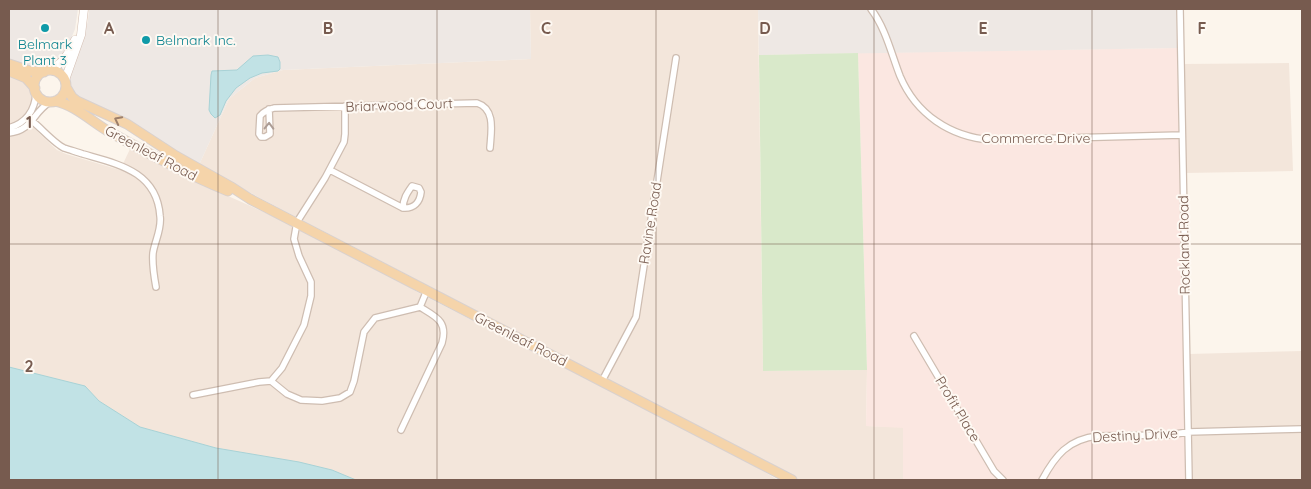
<svg xmlns="http://www.w3.org/2000/svg" width="1311" height="489" viewBox="0 0 1311 489" font-family="Quicksand,sans-serif">
	<style>
		.residential { fill: #f3e6db }
		.commercial { fill: #fbe7e1 }
		.industrial { fill: #eee8e4 }
		.green { fill: #d9e9ca }
		.water { fill: #c1e2e5; stroke: #a8d2d6 }
		.lines { fill: none; stroke-linecap: round; stroke-linejoin: round }
		.minor-casing { stroke: #cebdb1; stroke-width: 8 }
		.secondary-casing { stroke: #d3beb2; stroke-width: 9 }
		.primary-casing { stroke: #d9d1ce; stroke-width: 11 }
		.minor { stroke: #fff; stroke-width: 5.5 }
		.secondary { stroke: #fff; stroke-width: 8 }
		.primary { stroke: #f5d4aa; stroke-width: 9 }
		.oneway { stroke: #9d7f6a }
		.oneway2 { stroke: #ad9d95 }
		.grid { fill: none; stroke: #775b4f; stroke-width: 1; stroke-opacity: 0.55 }
		.culture-dot { fill: #0f9aa8; stroke: #fef9f3; stroke-width: 2 }
		.labels { text-anchor: middle; stroke-width: 4; stroke-linejoin: round; paint-order: stroke }
		.culture-label { font-size: 14px; fill: #0d838f; stroke: #fef9f3; text-anchor: start }
		.street-label { font-size: 14px; fill: #775b4f; stroke: #fef9f3 }
		.grid-label { font-size: 16px; text-anchor: middle; font-weight: bold; fill: #775b4f; stroke: #fef9f3; stroke-width: 4; stroke-linejoin: round; paint-order: stroke }
	</style>
	<rect width="100%" height="100%" fill="#fcf5ec"/>
	<!-- residential -->
	<path class="residential" d="M530 9H758L763 371 867 370 866 426 904 427 903 480H799L544 346 260 198 199 165 229 99 255 78 283 70 531 59Z
		M1289 63 1293 171 1185 173 1183 64Z
		M9 73 19 77 33 91 32 105 24 119 57 150 66 154 120 170 131 147 199 183 268 214 387 273 417 292 563 367H567L734 454 778 480H356L332 470 216 448 140 427 99 401 85 386 9 367Z
		M1302 351V480H1192L1189 354Z"/>
	<!-- commercial -->
	<path class="commercial" d="M1177 48 1186 480H903V428L866 426 867 370 858 53Z"/>
	<!-- industrial -->
	<path class="industrial" d="M9 9H78L75 29 65 54 50 67 41 69H35L9 61Z
		M89 9H530L531 59 283 70 255 78 229 99 199 165 81 100 73 92 69 85V79L75 59 82 44 88 20Z
		M758 9H1176L1177 48 759 55Z"/>
	<!-- green -->
	<path class="green" d="M858 53 867 370 763 371 759 55Z"/>
	<!-- water -->
	<path class="water" d="M268 55 278 57 280 62V69L278 71 262 73 250 78 236 88 226 101 220 115 215 118 211 114 209 110 211 75 212 71 237 70 253 56Z
		M9 367 85 386 99 401 140 427 216 448 299 462 332 470 356 480H9Z"/>
	<g class="lines">
		<defs>
			<path id="minor" d="M871 9C886 29 891 53 900 76 916 114 950 137 991 140L1182 135
				M1180 9 1189 480
				M269 109 270 134 265 137H261L259 134 260 116C264 111 268 110 274 108L477 103C496 109 491 132 490 148
				M32 121C41 128 55 144 64 148 70 150 77 152 83 154 117 164 157 171 160 216 162 229 155 240 153 253 152 264 154 276 156 287
				M9 128C26 123 35 110 36 93
				M9 133C33 130 32 113 50 102
				M330 170 403 208C414 209 420 202 421 192L419 188 412 186C407 193 403 199 403 208
				M914 336 994 471 1003 480
				M271 381 287 394 301 400 322 401 340 398 350 392 354 381 364 332 375 318 420 307 427 290
				M602 381 636 317 676 58
				M193 395 259 382 271 381 282 368 304 325 311 296V282L299 256 294 239 297 222 325 178 344 142 345 134V106
				M401 430 442 343C448 321 436 317 420 307
				M1042 480C1055 456 1068 439 1098 436L1169 435 1188 432 1302 429"/>
			<path id="secondary" d="M49 70C63 64 69 53 75 40
				M65 80 81 35 84 9"/>
			<path id="primary" d="M9 64 30 71 44 72
				M34 86a16 16 0 1 1 32 0a16 16 0 1 1-32 0Z
				M9 71 26 78 35 88
				M66 87 72 97 77 101 127 124 176 156 233 188 250 199 792 480
				M55 101C75 105 91 121 108 131 147 153 187 174 228 191"/>
		</defs>
		<!-- minor casing -->
		<use href="#minor" class="minor-casing"/>
		<!-- secondary casing -->
		<use href="#secondary" class="secondary-casing"/>
		<!-- primary casing -->
		<use href="#primary" class="primary-casing"/>
		<!-- minor -->
		<use href="#minor" class="minor"/>
		<!-- secondary -->
		<use href="#secondary" class="secondary"/>
		<!-- primary -->
		<use href="#primary" class="primary"/>
	</g>
	<!-- one-way arrows -->
	<defs><path id="oneway-chevron" d="M-2-3.5L2.5 0L-2 3.5" fill="none" stroke-width="1.6" stroke-linecap="round" stroke-linejoin="round" transform="scale(1.25)"/></defs>
	<use class="oneway" href="#oneway-chevron" transform="translate(118 120) rotate(-153)"/>
	<use class="oneway2" href="#oneway-chevron" transform="translate(269 126) rotate(-89)"/>
	<!-- grid -->
	<path class="grid" d="M218 9V480M437 9V480M656 9V480M874 9V480M1092 9V480M9 244H1302"/>
	<!-- markers -->
	<g class="culture-dot">
		<circle cx="45" cy="28" r="5"/>
		<circle cx="146" cy="40" r="5"/>
	</g>
	<g class="labels">
		<!-- culture labels -->
		<g class="culture-label">
			<text x="156" y="45">Belmark Inc.</text>
			<text x="45" y="49" text-anchor="middle">Belmark<tspan x="45" dy="16">Plant 3</tspan></text>
		</g>
		<!-- street labels -->
		<g class="street-label">
			<text transform="translate(399 105) rotate(-2)" y="5">Briarwood Court</text>
			<text x="1036" y="143">Commerce Drive</text>
			<text transform="translate(151 153) rotate(28)" y="5">Greenleaf Road</text>
			<text transform="translate(650 223) rotate(-81)" y="5">Ravine Road</text>
			<text transform="translate(1184 245) rotate(-91)" y="5">Rockland Road</text>
			<text transform="translate(521 339) rotate(27)" y="5">Greenleaf Road</text>
			<text transform="translate(958 409) rotate(59)" y="5">Profit Place</text>
			<text transform="translate(1135 435) rotate(-3)" y="5">Destiny Drive</text>
		</g>
	</g>
	<g class="grid-label">
		<text x="109" y="34">A</text>
		<text x="328" y="34">B</text>
		<text x="546" y="34">C</text>
		<text x="765" y="34">D</text>
		<text x="983" y="34">E</text>
		<text x="1202" y="34">F</text>
		<text x="29" y="128">1</text>
		<text x="29" y="372">2</text>
	</g>
	<!-- border -->
	<rect width="1311" height="489" fill="none" stroke="#775b4f" stroke-width="20"/>
</svg>
